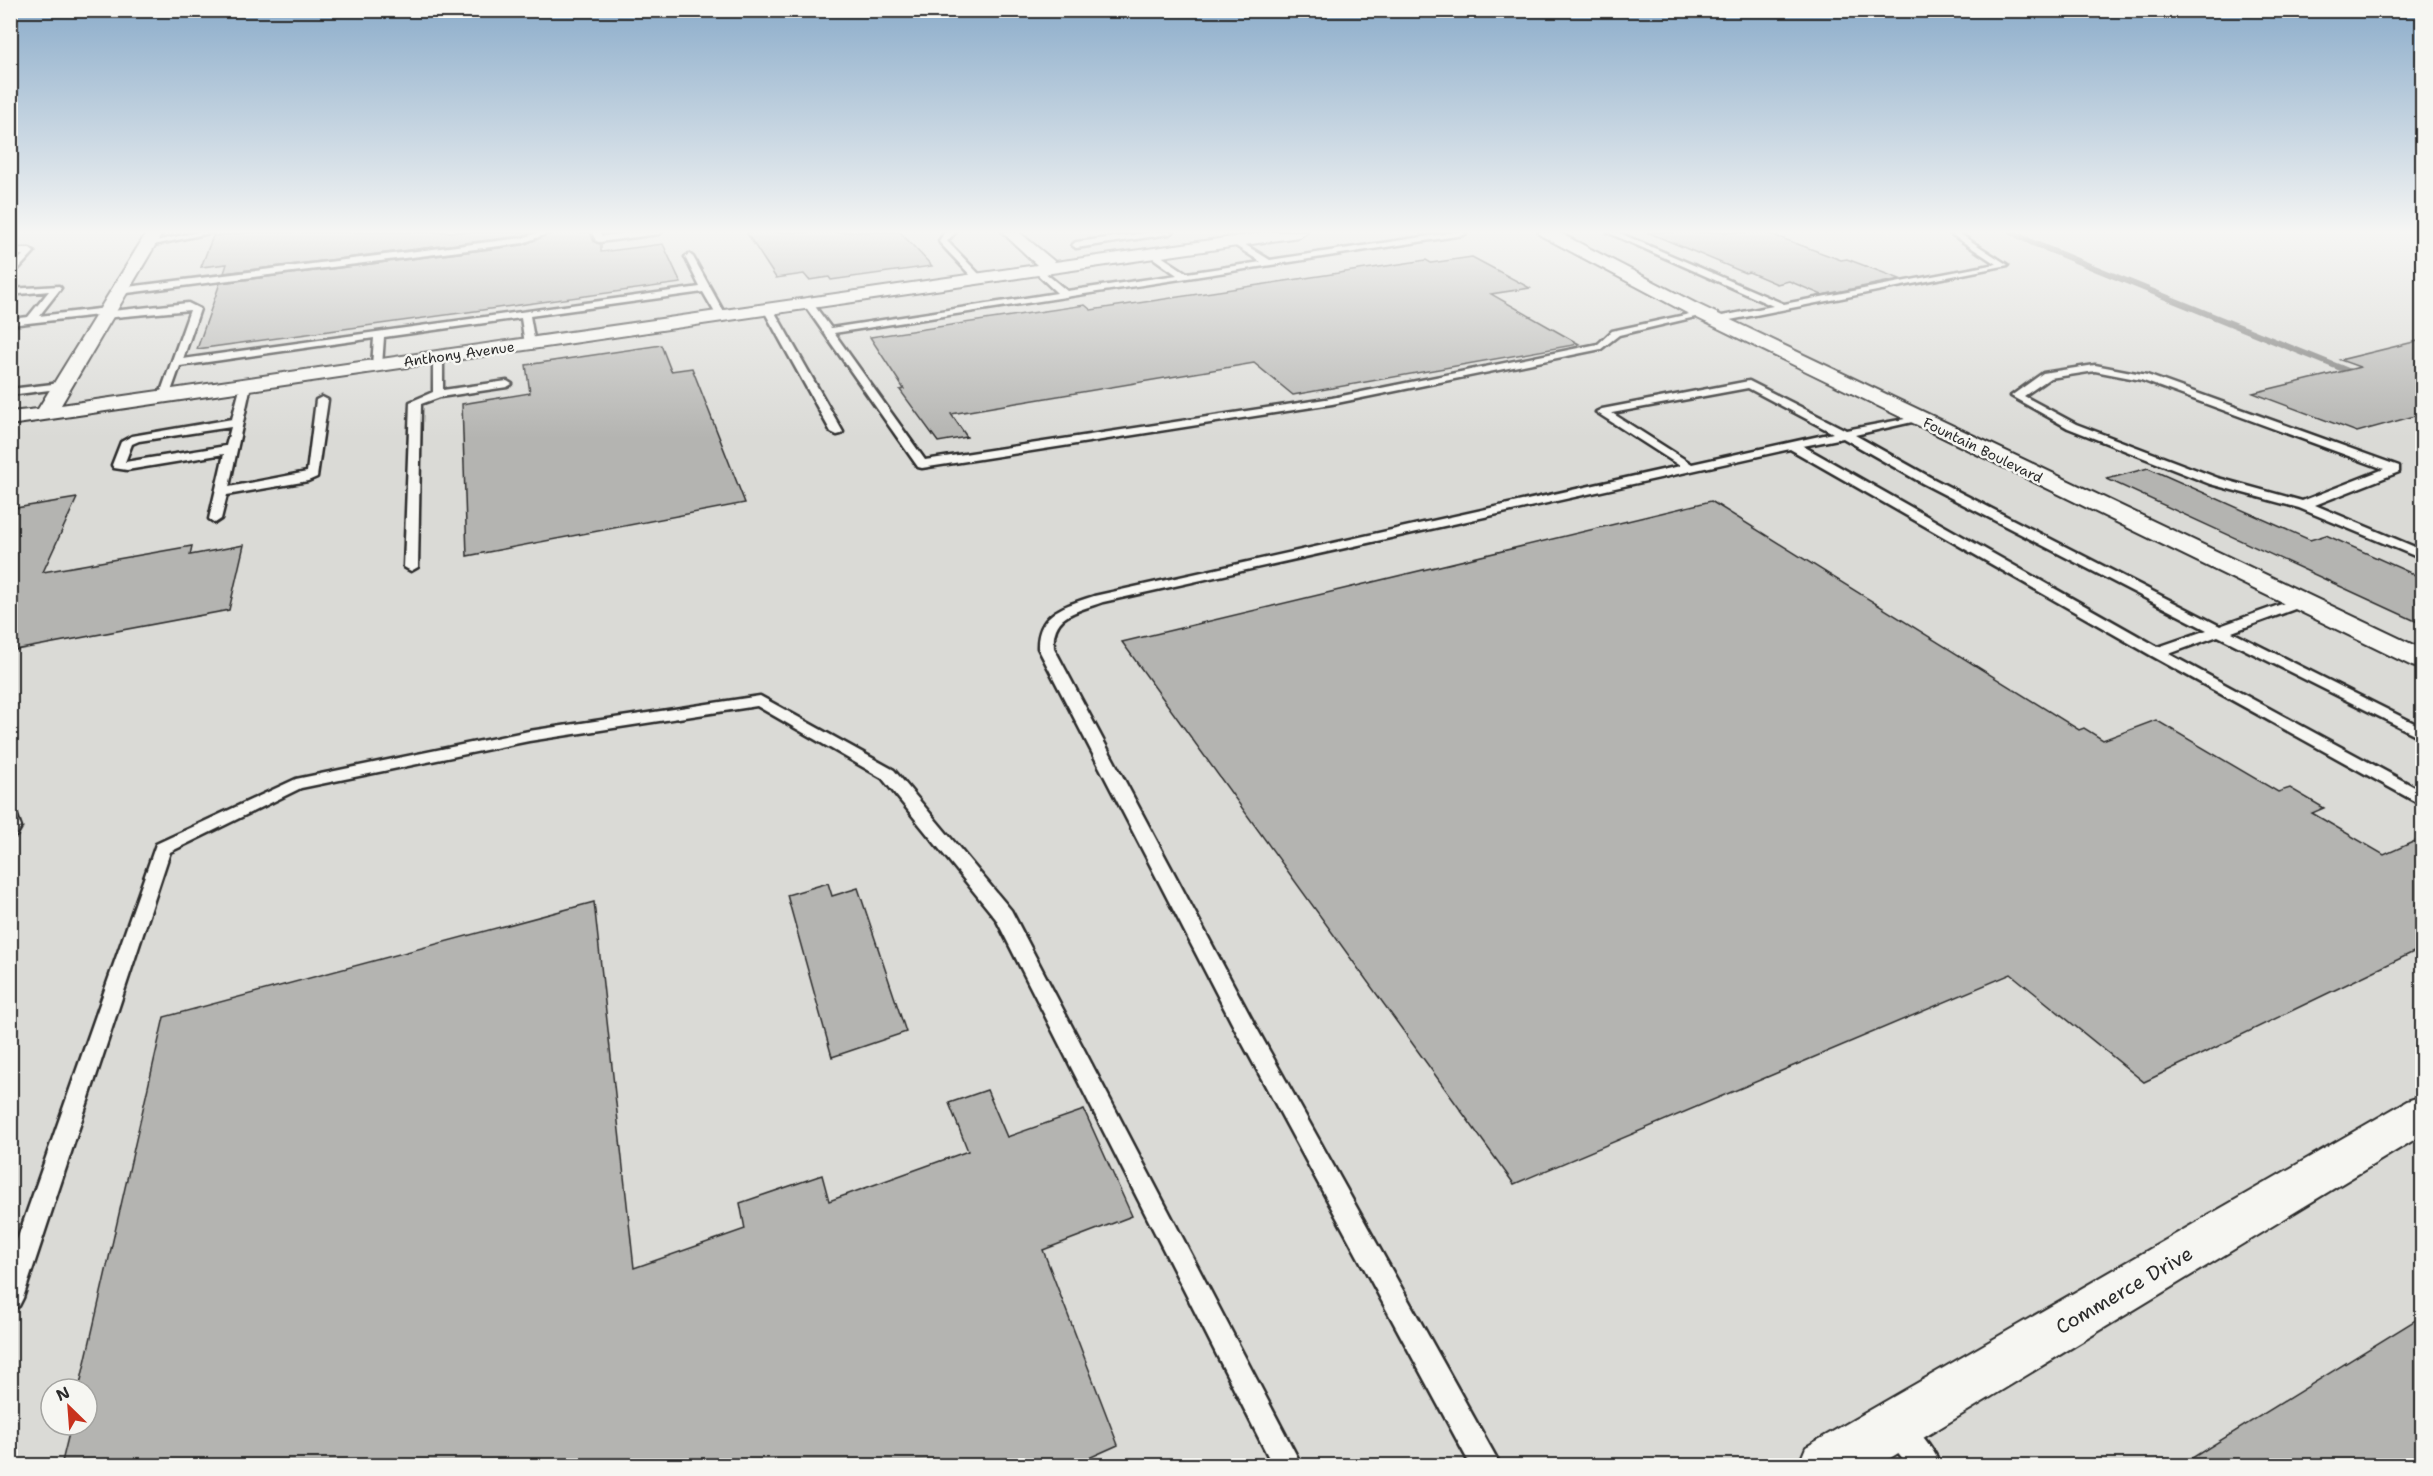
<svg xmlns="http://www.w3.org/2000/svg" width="2433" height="1476" viewBox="0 0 2433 1476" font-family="'Shantell Sans',sans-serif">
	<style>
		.built { fill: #dadad6; fill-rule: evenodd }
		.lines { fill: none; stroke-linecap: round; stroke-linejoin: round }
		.stream-far1 { stroke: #727270; stroke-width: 6 }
		.stream { stroke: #727270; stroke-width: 8 }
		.building { fill: #b4b4b1; stroke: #2b2b2b; stroke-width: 1.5 }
		.lane-casing { stroke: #2b2b2b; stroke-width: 5 }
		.street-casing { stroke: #2b2b2b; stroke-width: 4 }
		.lane { fill: #f6f6f2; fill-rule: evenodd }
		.street { fill: #f6f6f2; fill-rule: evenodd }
		.labels { text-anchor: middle; stroke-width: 5; stroke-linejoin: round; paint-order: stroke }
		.far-street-label { font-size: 14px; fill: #2b2b2b; stroke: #f6f6f2 }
		.near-street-label { font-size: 20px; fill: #2b2b2b; stroke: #f6f6f2 }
	</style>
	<rect width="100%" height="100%" fill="#eaeae6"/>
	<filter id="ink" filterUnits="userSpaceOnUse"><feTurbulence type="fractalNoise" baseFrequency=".0167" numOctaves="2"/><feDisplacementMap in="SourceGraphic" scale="12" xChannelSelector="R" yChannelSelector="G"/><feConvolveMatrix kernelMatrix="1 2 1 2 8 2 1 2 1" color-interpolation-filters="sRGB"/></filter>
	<g filter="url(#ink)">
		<!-- built -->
		<path class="built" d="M10 232H2422V1465H11ZM51 1389H87V1425H51Z"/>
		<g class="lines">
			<!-- stream-far1 -->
			<path class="stream-far1" d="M2012 232 2033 243 2358 375"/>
			<!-- stream -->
			<path class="stream" d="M2356 374 2358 375"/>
		</g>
		<!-- building -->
		<path class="building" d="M253 232H534L522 236 224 273 227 264 201 267 213 236Z
			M553 232H590L594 242 601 244V252L663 244 681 283 197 349 220 283 523 245Z
			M746 232H900L932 266 831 280 829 277 809 280 804 274 776 278Z
			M1647 232H1765L1841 260 1847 259 1900 279 1822 295 1789 281 1777 284 1749 272 1745 273Z
			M1472 257 1530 288 1491 294 1579 344 1293 395 1254 363 951 414 967 437 938 442 900 390 904 389 870 337 1085 305 1091 310 1426 260 1431 263Z
			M2422 340V414L2357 432 2253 393 2360 367 2340 360Z
			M661 345 671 371 692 368 745 503 467 556 462 404 530 393 526 365Z
			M2148 468 2310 540 2326 535 2422 578V624L2107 479Z
			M77 498 43 572 192 546 190 555 244 545 229 610 10 651V509Z
			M1711 501 2079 730 2084 728 2103 740 2156 720 2278 792 2290 788 2324 808 2312 813 2384 855 2422 838V948L2144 1082 2011 974 1514 1184 1122 642Z
			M828 883 832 896 858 888 906 1032 832 1057 787 895Z
			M594 902 634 1268 745 1229 740 1203 822 1175 829 1201 968 1151 949 1103 987 1090 1007 1137 1084 1110 1132 1216 1043 1250 1118 1445 1071 1466H61L71 1425H87V1389H79L164 1017Z
			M2422 1316V1466H2179Z"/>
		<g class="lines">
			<defs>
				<path id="lane" d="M198 232H214L149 246 145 243Z
					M540 232H551L523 243 119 294 114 291 119 288 522 238Z
					M592 232H600L602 236 639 232H662L658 234 599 242 596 241Z
					M945 232H956L947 241 981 276V280H975L940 243 939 241Z
					M1153 232H1173L1169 234 1076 248 1072 245 1076 242Z
					M1455 232 1467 233 1463 235 834 333 925 460 1332 398 1598 344 1612 331 1703 311 1708 314 1619 335 1601 349 1332 404 922 468 918 467 803 303 811 301 831 328 1057 293 1035 272V268L1038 267 1067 291 1177 275 1149 255 1148 253 1152 250 1187 273 1261 262 1231 243 1230 241 1234 238 1270 260Z
					M1607 232H1617L1784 304 1996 264 1948 232H1957L2008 265 1715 323 1710 320 1712 318 1773 306Z
					M10 249H30L34 252 10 278V269L23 255H10Z
					M689 254 693 257 726 316 724 318H718L703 292 530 316 535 344 530 347 525 344 521 318 384 337 382 366 377 369 372 366 374 338 180 366 169 397 164 400 159 397 190 310 104 318 99 315 10 325V319L28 317 49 291 10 295V289L59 286 61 288 39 316 107 308 112 311 188 303 200 309 183 359 700 287 685 257Z
					M765 307 773 309 843 432 841 434 837 435 831 432 763 309Z
					M438 354 443 357V390L507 381 512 384 507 387 440 397 421 404 418 567 411 571 404 567 410 402 433 392V357Z
					M2095 365 2147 375 2399 466V472L2315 505 2422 550V559L2299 508 2210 484 2068 428 2011 396 2043 373ZM2095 371 2141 380 2384 469 2302 501 2218 478 2076 424 2024 396 2050 378Z
					M1749 381 1846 430 1921 416V420L1855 435 1930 477 2220 626 2296 599H2306L2308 602 2306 605 2232 632 2422 727V738L2218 636 2169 654 2422 791V803L2416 802 2152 656 1790 449 1103 602C1076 612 1051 614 1054 648L1256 1027 1501 1466H1471L1237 1033 1038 648C1037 612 1065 606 1094 596L1680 466 1596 412 1602 409ZM1748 388 1833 433 1692 464 1612 413ZM1843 438 1922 483 2207 630 2158 647 1803 446Z
					M246 382 251 385 229 487 307 472 316 400 322 397 328 400 317 477 308 481 227 495 221 519 215 523 209 519 224 454 127 470 114 468 112 465 121 442 132 436 232 419 241 385ZM231 427 226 446 125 462 132 444 139 441Z
					M61 383 65 384V388L10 395V389Z
					M760 696 894 770 1011 910 1302 1466H1273L996 919 882 778 757 706 529 741 301 788 170 852 23 1298 19 1306 10 1310V1260L156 844 296 779 529 731Z
					M10 811 16 813 21 827 16 836 10 838Z
					M1896 1414C1914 1422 1933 1447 1941 1466H1909L1886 1438 1882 1428 1886 1418Z"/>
				<path id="street" d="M147 232H163L61 405 1037 265 1002 232H1019L1055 262 1268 232H1307L1299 237 10 425V412L38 409Z
					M1538 232H1558L1697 304 2422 649V669L2412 666 1685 312 1540 235Z
					M2422 1096V1135L1877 1466H1798L1806 1447 2407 1101Z"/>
			</defs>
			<!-- lane casing -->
			<use href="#lane" class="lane-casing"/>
			<!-- street casing -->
			<use href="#street" class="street-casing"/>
			<!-- lane -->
			<use href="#lane" class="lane"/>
			<!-- street -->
			<use href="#street" class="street"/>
		</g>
	</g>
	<!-- sky -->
	<linearGradient id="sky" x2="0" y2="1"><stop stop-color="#8bacca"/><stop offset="0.53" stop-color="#f6f6f4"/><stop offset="1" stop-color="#f6f6f4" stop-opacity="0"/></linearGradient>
	<rect width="2433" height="438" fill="url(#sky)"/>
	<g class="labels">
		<!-- far-street labels -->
		<g class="far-street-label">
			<text transform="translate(459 354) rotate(-8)" y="5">Anthony Avenue</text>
			<text transform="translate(1983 450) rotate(26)" y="5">Fountain Boulevard</text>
		</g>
		<!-- near-street labels -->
		<g class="near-street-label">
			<text transform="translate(2124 1290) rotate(-30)" y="7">Commerce Drive</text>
		</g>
	</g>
	<!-- margin -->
	<rect width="2433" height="1476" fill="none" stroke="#f6f6f2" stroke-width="36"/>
	<rect x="18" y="18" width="2397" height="1440" fill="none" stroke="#2b2b2b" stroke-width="2" filter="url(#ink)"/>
	<!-- north arrow -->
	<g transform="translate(69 1407) rotate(335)"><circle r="28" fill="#f6f6f2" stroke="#a5a5a2" stroke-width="1.5"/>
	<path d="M0-4.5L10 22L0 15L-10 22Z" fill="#c8321e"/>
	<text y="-9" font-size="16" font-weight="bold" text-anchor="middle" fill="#2b2b2b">N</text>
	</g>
</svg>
